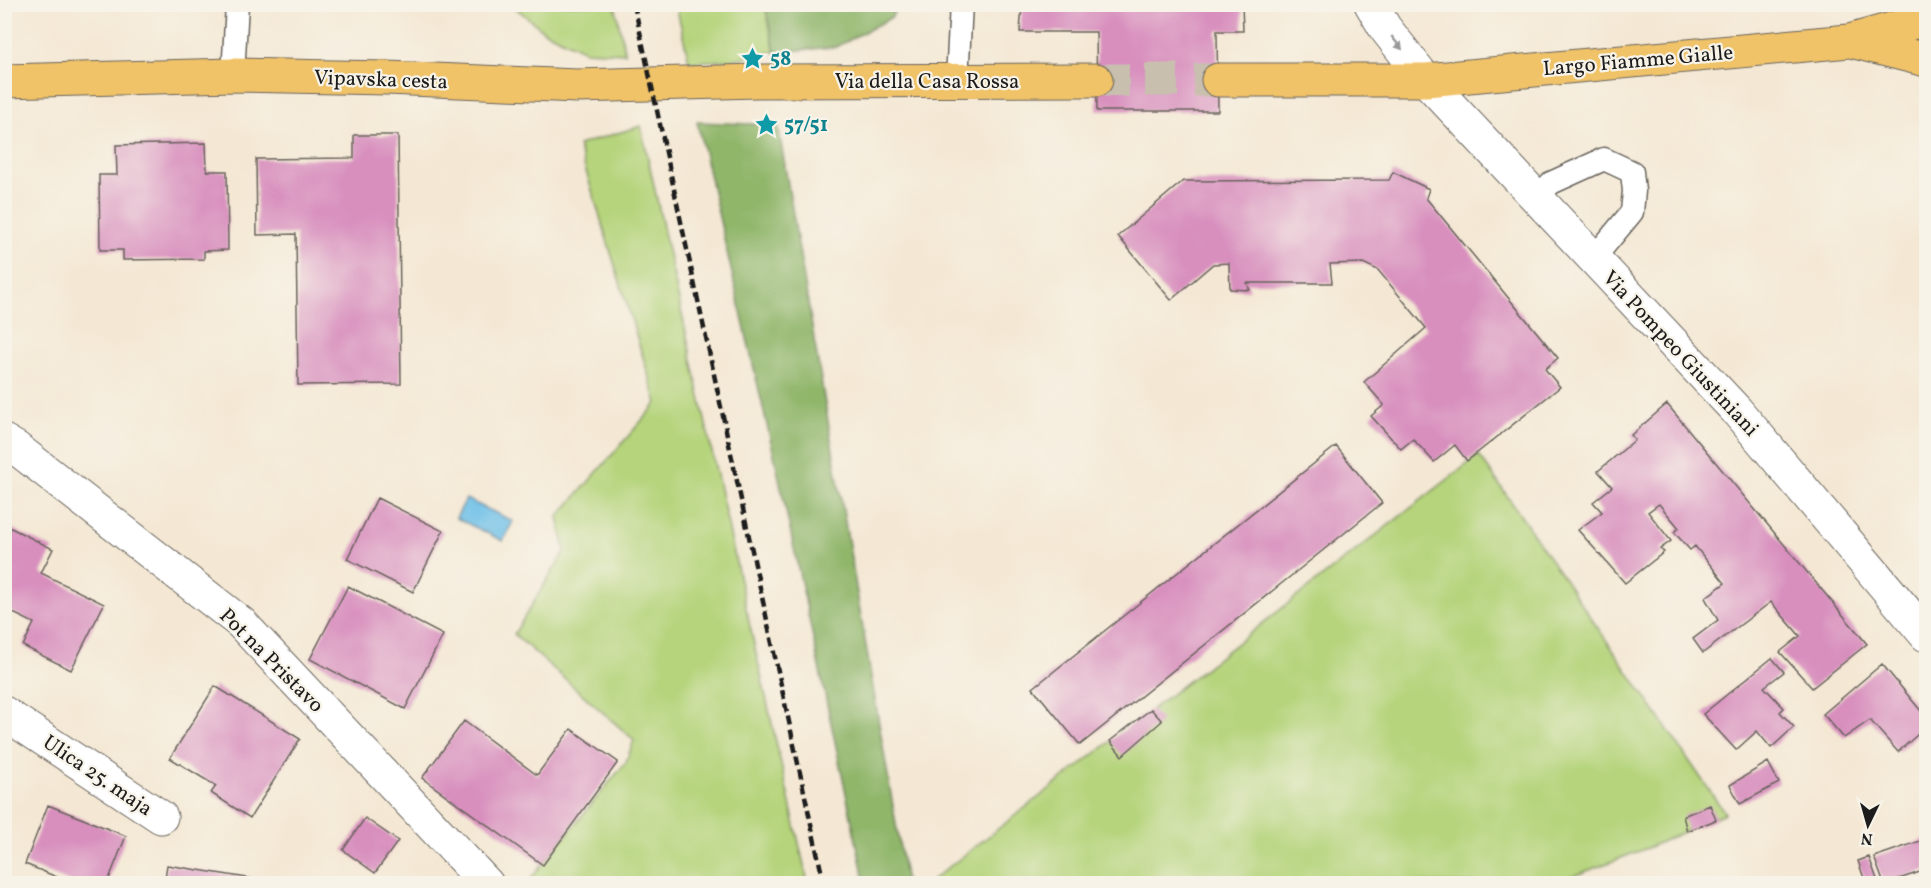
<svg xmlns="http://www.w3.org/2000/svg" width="1931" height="888" viewBox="0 0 1931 888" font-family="Vollkorn,serif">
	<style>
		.green { fill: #b5d47b; stroke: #68784c; stroke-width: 1.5 }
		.forest { fill: #90b66b; stroke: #566944; stroke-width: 1.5 }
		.water { fill: #6cbfe8; stroke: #446e82; stroke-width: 1.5 }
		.building { fill: #d88fbe }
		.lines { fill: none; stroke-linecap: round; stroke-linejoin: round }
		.primary-tunnel { stroke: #c9bfaf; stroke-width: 33; stroke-dasharray: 33 16; stroke-linecap: butt }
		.service-casing { stroke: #68635c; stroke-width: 25 }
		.minor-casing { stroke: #68635c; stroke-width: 35 }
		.tertiary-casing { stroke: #68635c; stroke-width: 35 }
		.primary-casing { stroke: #68635c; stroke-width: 35 }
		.service { stroke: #fff; stroke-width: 22 }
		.minor { stroke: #fff; stroke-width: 33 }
		.tertiary { stroke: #fff; stroke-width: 33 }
		.primary { stroke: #f1c369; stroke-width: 33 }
		.rail { stroke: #1c1c1c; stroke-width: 4.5; stroke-dasharray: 9 4.5; stroke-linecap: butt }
		.oneway { fill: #999 }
		.labels { text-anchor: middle; stroke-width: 4.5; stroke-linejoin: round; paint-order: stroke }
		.culture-label { font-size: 21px; font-weight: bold; fill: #0d838f; stroke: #f7f3e8; text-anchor: start }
		.street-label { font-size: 21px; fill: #1c1c1c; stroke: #f7f3e8 }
	</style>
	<rect width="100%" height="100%" fill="#f7f3e8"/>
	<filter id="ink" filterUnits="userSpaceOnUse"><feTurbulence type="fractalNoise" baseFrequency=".0167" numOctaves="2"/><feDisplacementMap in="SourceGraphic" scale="12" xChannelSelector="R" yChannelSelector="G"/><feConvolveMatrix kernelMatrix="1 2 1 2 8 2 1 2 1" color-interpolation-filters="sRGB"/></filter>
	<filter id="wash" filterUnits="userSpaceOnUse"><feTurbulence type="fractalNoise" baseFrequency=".008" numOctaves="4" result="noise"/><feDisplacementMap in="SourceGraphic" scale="24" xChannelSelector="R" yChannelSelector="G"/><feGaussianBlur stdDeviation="1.35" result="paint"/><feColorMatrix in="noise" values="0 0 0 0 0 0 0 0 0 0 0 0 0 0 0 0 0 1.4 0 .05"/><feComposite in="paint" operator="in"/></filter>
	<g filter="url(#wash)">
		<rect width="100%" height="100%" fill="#f4e8d4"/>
		<!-- green -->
		<path class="green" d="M512 5H615L625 53 585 51 544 31Z
			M676 5H765L775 52 730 60 689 62Z
			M641 126 751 631 808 883H529L528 882 626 762 634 740 514 634 565 551 558 517 657 403 578 145Z
			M1479 455 1725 813 1650 847 1555 883 932 884 931 881Z"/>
		<!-- forest -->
		<path class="forest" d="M765 5V4L897 5 892 17 836 47 775 52Z
			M697 122 778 125 906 883H865L776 464Z"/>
		<!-- water -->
		<path class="water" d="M466 499 513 521 503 541 456 518Z"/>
		<g id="blocks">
			<!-- building -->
			<path class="building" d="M1022 4H1242L1243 31H1217L1218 111H1097L1096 32H1020Z
				M354 135H398L401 384 298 385 296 234 257 235 256 159 354 158Z
				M206 143 207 171H227L228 250 204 251V259L123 260V250H100L99 175H117L116 145Z
				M1393 172 1429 189 1426 198 1558 358 1545 369 1560 387 1467 461 1455 445 1434 462 1413 439 1401 449 1371 416 1384 405 1364 382 1426 328 1378 270 1363 263 1330 264 1332 283H1247L1250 290 1230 289 1229 263 1213 264 1171 300 1118 236 1183 181 1389 180Z
				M1667 404 1867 644 1812 688 1780 652 1800 636 1771 602 1703 653 1693 639 1718 620 1705 598 1725 583 1695 546 1690 550 1674 532 1679 528 1659 504 1648 512 1671 541 1660 549 1664 552 1625 583 1578 530 1602 512 1593 502 1612 487 1598 471 1635 440 1631 435Z
				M1336 446 1382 503 1080 745 1033 688Z
				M377 498 443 531 413 592 347 559Z
				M5 525 53 549 41 573 104 604 71 670 23 646 34 623 5 609Z
				M348 586 443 635 405 709 310 659Z
				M1772 658 1784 672 1764 687 1784 708 1780 712 1794 727 1771 748 1757 731 1736 750 1703 714Z
				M1882 664 1926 717V727L1898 752 1870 720 1844 738 1823 714Z
				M215 686 300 739 250 818 211 793 216 786 170 758Z
				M1151 709 1162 721 1122 756 1110 741Z
				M464 721 537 775 571 729 618 762 543 865 422 778Z
				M1768 762 1779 783 1740 804 1730 785Z
				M48 805 126 836 107 884H74L25 864Z
				M1710 805 1716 820 1687 831 1683 816Z
				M365 818 398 841 375 873 343 850Z
				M1926 839V870L1884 884 1874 857Z
				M1869 857 1878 882 1873 884H1866L1858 861Z
				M167 865 273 882 272 884H164Z"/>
		</g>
	</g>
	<g filter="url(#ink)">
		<use href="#blocks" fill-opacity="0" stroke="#68635c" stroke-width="1.5"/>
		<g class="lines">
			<!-- primary-tunnel -->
			<path class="primary-tunnel" d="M1096 80H1218"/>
			<defs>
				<path id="service" d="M233 75 237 4
					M957 80 961 4
					M1537 197 1551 183 1604 159 1632 172 1634 191 1632 212 1594 258"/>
				<path id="minor" d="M1426 80 1736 410 1926 635
					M4 713 161 817"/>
				<path id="tertiary" d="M1371 4 1385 28 1426 80
					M4 441 16 448 241 623 487 884"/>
				<path id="primary" d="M1851 41 1926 60
					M1218 80H1426L1849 41 1926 19
					M4 81 233 75 387 78 577 86 757 81 1096 80"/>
			</defs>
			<!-- service casing -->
			<use href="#service" class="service-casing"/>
			<!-- minor casing -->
			<use href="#minor" class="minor-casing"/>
			<!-- tertiary casing -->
			<use href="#tertiary" class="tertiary-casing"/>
			<!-- primary casing -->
			<use href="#primary" class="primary-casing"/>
			<!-- service -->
			<use href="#service" class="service"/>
			<!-- minor -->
			<use href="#minor" class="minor"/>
			<!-- tertiary -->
			<use href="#tertiary" class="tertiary"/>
			<!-- primary -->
			<use href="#primary" class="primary"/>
			<!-- rail -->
			<path class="rail" d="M634 4 824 884"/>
		</g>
		<!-- one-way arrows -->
		<defs><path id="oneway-solid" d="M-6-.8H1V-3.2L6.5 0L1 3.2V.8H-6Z" transform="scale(1.5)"/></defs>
		<use class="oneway" href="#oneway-solid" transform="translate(1397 43) rotate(51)"/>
	</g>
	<!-- icons -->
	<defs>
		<symbol id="sight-bare" viewBox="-9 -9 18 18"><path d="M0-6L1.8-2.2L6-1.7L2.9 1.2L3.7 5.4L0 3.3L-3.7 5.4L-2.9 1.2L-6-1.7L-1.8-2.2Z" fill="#0f9aa8" stroke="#f7f3e8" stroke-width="2.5" paint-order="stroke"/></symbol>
	</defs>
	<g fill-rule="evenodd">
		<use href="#sight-bare" x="736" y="42" width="33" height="33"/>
		<use href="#sight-bare" x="750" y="108" width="33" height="33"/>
	</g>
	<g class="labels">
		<!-- culture labels -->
		<g class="culture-label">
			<text x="770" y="65">58</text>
			<text x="784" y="131">57/51</text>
		</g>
		<!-- street labels -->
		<g class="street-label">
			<text transform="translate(1638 60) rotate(-5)" y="7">Largo Fiamme Gialle</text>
			<text transform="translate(381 79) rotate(2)" y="7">Vipavska cesta</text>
			<text x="927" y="88">Via della Casa Rossa</text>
			<text transform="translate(1681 353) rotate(47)" y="7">Via Pompeo Giustiniani</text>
			<text transform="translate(272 660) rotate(45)" y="7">Pot na Pristavo</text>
			<text transform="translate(98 775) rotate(34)" y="7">Ulica 25. maja</text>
		</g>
	</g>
	<!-- margin -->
	<rect width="1931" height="888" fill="none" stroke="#f7f3e8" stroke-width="24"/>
	<!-- north arrow -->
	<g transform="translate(1868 825) rotate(185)" stroke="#f7f3e8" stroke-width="4.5" paint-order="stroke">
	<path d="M0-4.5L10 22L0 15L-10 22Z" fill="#1c1c1c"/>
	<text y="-9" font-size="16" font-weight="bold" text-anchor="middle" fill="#1c1c1c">N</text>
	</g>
</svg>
